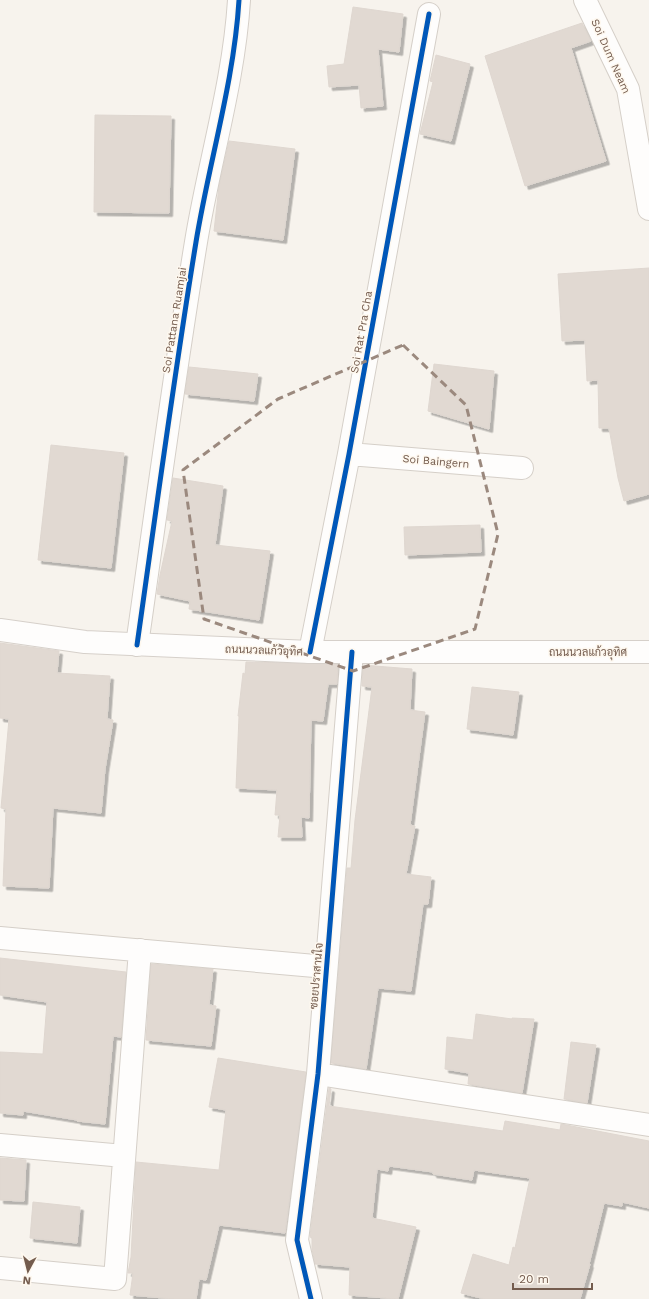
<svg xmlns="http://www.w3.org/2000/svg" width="649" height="1299" viewBox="0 0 649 1299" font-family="'Work Sans',Sarabun,sans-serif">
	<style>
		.building { fill: #e1d9d2; stroke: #dfd7d0; filter: url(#shadow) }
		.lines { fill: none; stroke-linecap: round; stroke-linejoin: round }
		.street-casing { stroke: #d5cfc8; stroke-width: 24 }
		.secondary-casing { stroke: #d6d0ca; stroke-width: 24 }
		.street { stroke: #fefdfc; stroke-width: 22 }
		.secondary { stroke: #fefdfc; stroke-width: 22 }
		.cycleway-casing { stroke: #fef8ef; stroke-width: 8 }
		.cycleway { stroke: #0057b8; stroke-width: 5 }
		.marked { fill: none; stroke: #9b897e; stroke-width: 3; stroke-dasharray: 8 5; stroke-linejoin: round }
		.labels { text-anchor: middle; stroke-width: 3; stroke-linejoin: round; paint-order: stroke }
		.street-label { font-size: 11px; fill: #745c4e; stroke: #fef8ef }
	</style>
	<defs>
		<filter id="shadow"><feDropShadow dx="3.5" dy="3.5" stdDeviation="0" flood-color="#0004"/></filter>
	</defs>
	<rect width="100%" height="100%" fill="#f7f3ed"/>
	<!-- building -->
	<path class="building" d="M353 7 403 14 399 52 378 49 383 106 361 108 359 85 329 87 327 66 344 64Z
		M582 23 591 41 571 48 606 161 525 186 485 56Z
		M436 55 470 64 451 141 420 134 433 82 430 81Z
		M95 115 171 116 169 213 94 212Z
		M229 141 295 149 283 240 214 231 219 186Z
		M649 268V494L624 501 618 478 609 428H599L598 380 587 381 585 340 562 341 558 274Z
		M434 364 494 371 489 429 428 411Z
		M189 367 258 374 254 401 185 394Z
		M51 445 124 453 111 568 38 560Z
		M173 478 223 486 215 545 270 551 259 620 189 609 190 601 157 594 160 575 172 521 167 520Z
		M480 525 481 552 405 555 404 527Z
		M0 643 59 651 57 673 110 676 107 719 113 720 105 769 101 813 53 808 49 888 3 886 6 809 1 808 9 719 0 718Z
		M246 662 338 664 337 684H328L323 721 311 720 309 818 301 817 302 837H278L280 815H275L277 790 236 788 239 716H238L243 673 245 674Z
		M363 665 412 669 410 710 425 712 410 825 415 826 406 874 431 877 428 904H423L411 991 378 988 366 1069 331 1063 347 868H351L355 820 372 687 362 686Z
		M472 687 519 692 513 735 467 729Z
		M0 958 126 972 121 1037 113 1036 105 1124 77 1121V1120L23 1111V1115L0 1113V1052L43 1054 47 1002 0 995Z
		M151 964 213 969 209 1005 216 1006 211 1046 146 1040Z
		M476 1014 512 1019V1018L534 1019 522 1093 468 1084 469 1073 445 1069 447 1037 473 1040Z
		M571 1042 596 1045 587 1103 564 1099Z
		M218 1058 306 1072 285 1233 219 1225 206 1280 199 1279 196 1299H174L130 1295 133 1273H128L131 1257 136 1162 219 1170 226 1110 209 1107Z
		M329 1088 331 1089 329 1106 503 1131 505 1121 560 1130 561 1124 649 1141V1208L622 1202V1206L604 1203 589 1264H590L580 1299H485L461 1293 473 1254 509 1265 513 1247 515 1248 530 1178 474 1170 472 1180 433 1174V1172L389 1166 388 1171 377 1169 372 1218 416 1227 398 1299 349 1295 350 1267 315 1264 312 1249V1238H311L310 1236Z
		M0 1158 26 1160 24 1201 0 1200Z
		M33 1202 80 1207 77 1243 30 1238Z"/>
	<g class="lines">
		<defs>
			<path id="street" d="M585 0 628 89 649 209
				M349 454 522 468
				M137 645C156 511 174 376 196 242 209 162 234 82 239 0
				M310 652 349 454 429 14
				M0 938 326 967
				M318 1074 649 1125
				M0 1145 124 1156
				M0 1268 115 1279 140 950
				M311 1299 297 1240 318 1074 352 652"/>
			<path id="secondary" d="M0 630 85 642 310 652H649"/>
		</defs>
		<!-- street casing -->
		<use href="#street" class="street-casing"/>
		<!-- secondary casing -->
		<use href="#secondary" class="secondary-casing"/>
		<!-- street -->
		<use href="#street" class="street"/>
		<!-- secondary -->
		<use href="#secondary" class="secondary"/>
		<defs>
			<path id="cycleway" d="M137 645C156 511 174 376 196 242 209 162 234 82 239 0
				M310 652 349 454 429 14
				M311 1299 297 1240 318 1074 352 652"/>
		</defs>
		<!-- cycleway casing -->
		<use href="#cycleway" class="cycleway-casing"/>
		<!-- cycleway -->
		<use href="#cycleway" class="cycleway"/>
	</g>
	<!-- marked area -->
	<path class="marked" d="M403 345 466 405 498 534 475 629 353 671 204 619 183 470 278 399Z"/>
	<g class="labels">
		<!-- street labels -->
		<g class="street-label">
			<text transform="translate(611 56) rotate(66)" y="4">Soi Dum Neam</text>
			<text transform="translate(174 320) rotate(-81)" y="4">Soi Pattana Ruamjai</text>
			<text transform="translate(361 332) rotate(-80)" y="4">Soi Rat Pra Cha</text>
			<text transform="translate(436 461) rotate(5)" y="4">Soi Baingern</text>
			<text transform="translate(264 650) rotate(2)" y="4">ถนนนวลแก้วอุทิศ</text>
			<text x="588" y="656">ถนนนวลแก้วอุทิศ</text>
			<text transform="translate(316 976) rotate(-85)" y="4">ซอยปราสานใจ</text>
		</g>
	</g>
	<!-- north arrow -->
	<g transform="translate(28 1271) rotate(187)" stroke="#fef8ef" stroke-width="3" paint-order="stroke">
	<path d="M0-3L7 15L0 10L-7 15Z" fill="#745c4e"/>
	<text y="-6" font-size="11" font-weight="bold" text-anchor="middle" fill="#745c4e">N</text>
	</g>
	<!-- scale -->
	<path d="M513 1283v6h79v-6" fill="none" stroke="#745c4e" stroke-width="2"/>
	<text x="519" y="1283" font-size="12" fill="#745c4e" stroke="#fef8ef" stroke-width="3" paint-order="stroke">20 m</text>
</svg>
